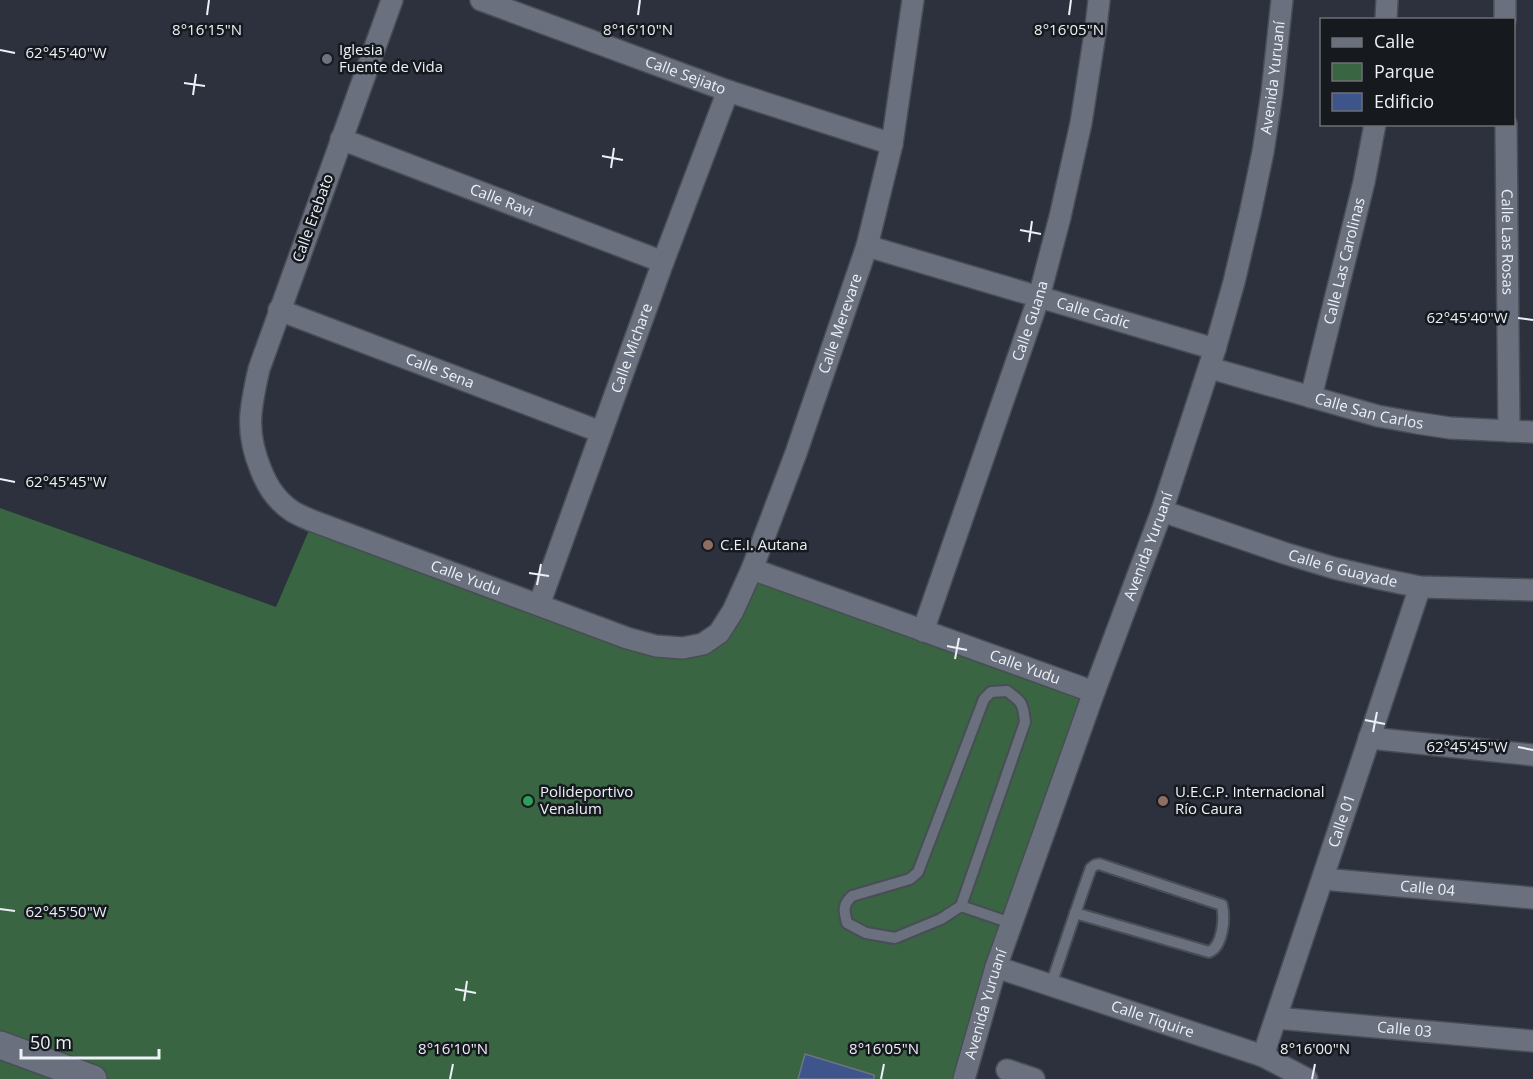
<svg xmlns="http://www.w3.org/2000/svg" width="1533" height="1079" viewBox="0 0 1533 1079" font-family="'Open Sans',sans-serif">
	<style>
		.green { fill: #3a6542 }
		.building { fill: #3e558c; stroke: #6e7482; stroke-width: 1.5 }
		.lines { fill: none; stroke-linecap: round; stroke-linejoin: round }
		.service-casing { stroke: #484d56; stroke-width: 14 }
		.minor-casing { stroke: #484d56; stroke-width: 24 }
		.tertiary-casing { stroke: #484d56; stroke-width: 30 }
		.service { stroke: #6a707d; stroke-width: 10 }
		.minor { stroke: #6a707d; stroke-width: 21 }
		.tertiary { stroke: #6a707d; stroke-width: 27 }
		.ticks { fill: none; stroke: #ecf0f7; stroke-width: 2 }
		.worship-dot { fill: #6b7280; stroke: #16191e; stroke-width: 2 }
		.education-dot { fill: #8d6e63; stroke: #16191e; stroke-width: 2 }
		.leisure-dot { fill: #2e9e5b; stroke: #16191e; stroke-width: 2 }
		.labels { text-anchor: middle; stroke-width: 5; stroke-linejoin: round; paint-order: stroke }
		.poi-label { font-size: 15px; fill: #ecf0f7; stroke: #16191e; text-anchor: start }
		.street-label { font-size: 15px; fill: #ecf0f7; stroke: #16191e }
		.ticks-label { font-size: 15px; text-anchor: middle; fill: #ecf0f7; stroke: #16191e; stroke-width: 5; stroke-linejoin: round; paint-order: stroke }
	</style>
	<rect width="100%" height="100%" fill="#2c313d"/>
	<!-- green -->
	<path class="green" d="M0 508 276 607 313 521 627 638 703 644 752 569 1094 692 964 1079H0Z"/>
	<!-- building -->
	<path class="building" d="M805 1054 874 1075V1079H798Z"/>
	<g class="lines">
		<defs>
			<path id="service" d="M1007 691C1022 702 1023 703 1025 722L961 906 941 919 895 938 866 933 847 923C844 910 842 906 852 896L910 879 918 872 984 699 991 692Z
				M961 906 1011 923
				M1051 985C1064 946 1077 907 1091 868L1095 865 1099 864 1222 905C1225 918 1223 946 1209 952L1075 913"/>
			<g id="minor">
				<path id="s1" d="M392 0 259 369C250 408 245 432 261 470 267 486 277 501 292 511 298 515 306 518 313 521L627 638 656 646 683 648 703 644 719 633 733 611 752 569 796 453 867 246 892 144 913 0"/>
				<path id="s2" d="M481 0 728 91 892 144"/>
				<path d="M1505 0V20"/>
				<path d="M1386 20 1387 0"/>
				<path id="s3" d="M1506 124 1509 431"/>
				<path id="s4" d="M341 139 663 262"/>
				<path id="s5" d="M867 246 1215 349"/>
				<path id="s6" d="M279 310 601 432"/>
				<path id="s7" d="M1210 368 1378 416 1417 423 1450 428 1533 432"/>
				<path id="s8" d="M1311 397 1364 182 1375 124"/>
				<path id="s9" d="M1162 511 1284 553 1334 568 1381 579 1420 587 1533 590"/>
				<path id="s10" d="M752 569 1094 692"/>
				<path id="s11" d="M539 605 663 262 728 91"/>
				<path id="s12" d="M923 631 1039 297 1060 217 1081 123 1096 27 1099 0"/>
				<path d="M1369 738 1533 755"/>
				<path id="s13" d="M1323 879 1533 898"/>
				<path id="s14" d="M996 967 1263 1056 1307 1079"/>
				<path id="s15" d="M1276 1018 1533 1041"/>
				<path id="s16" d="M1263 1056 1420 587"/>
				<path d="M1007 1070 1034 1079"/>
				<path id="s17" d="M964 1079 996 967 1094 692 1162 511 1215 349 1234 282 1250 214 1263 152 1272 93 1282 0"/>
			</g>
			<path id="tertiary" d="M0 1045 93 1079"/>
		</defs>
		<!-- service casing -->
		<use href="#service" class="service-casing"/>
		<!-- minor casing -->
		<use href="#minor" class="minor-casing"/>
		<!-- tertiary casing -->
		<use href="#tertiary" class="tertiary-casing"/>
		<!-- service -->
		<use href="#service" class="service"/>
		<!-- minor -->
		<use href="#minor" class="minor"/>
		<!-- tertiary -->
		<use href="#tertiary" class="tertiary"/>
	</g>
	<!-- ticks -->
	<path class="ticks" d="M207 15 209 0M638 15 640 0M1069 15 1071 0M0 50 15 53M184 83 205 86M193 95 196 74M602 156 623 160M611 168 614 148M1020 230 1041 234M1029 242 1032 221M1518 318 1533 320M0 479 15 482M529 573 549 576M537 585 541 564M947 646 967 650M955 659 959 638M1365 720 1385 724M1373 732 1377 712M1518 747 1533 750M0 909 15 911M455 989 476 993M464 1001 467 981M450 1079 453 1064M881 1079 884 1064M1312 1079 1315 1064"/>
	<!-- markers -->
	<circle class="worship-dot" cx="327" cy="59" r="6"/>
	<g class="education-dot">
		<circle cx="708" cy="545" r="6"/>
		<circle cx="1163" cy="801" r="6"/>
	</g>
	<circle class="leisure-dot" cx="528" cy="801" r="6"/>
	<g class="labels">
		<!-- poi labels -->
		<g class="poi-label">
			<text x="339" y="55">Iglesia<tspan x="339" dy="17">Fuente de Vida</tspan></text>
			<text x="720" y="550">C.E.I. Autana</text>
			<text x="540" y="797">Polideportivo<tspan x="540" dy="17">Venalum</tspan></text>
			<text x="1175" y="797">U.E.C.P. Internacional<tspan x="1175" dy="17">Río Caura</tspan></text>
		</g>
		<!-- street labels -->
		<g class="street-label">
			<text dy="5" stroke="none"><textPath href="#s2" startOffset="218">Calle Sejiato</textPath></text>
			<text dy="5" stroke="none"><textPath href="#s17" startOffset="1050">Avenida Yuruaní</textPath></text>
			<text dy="5" stroke="none"><textPath href="#s4" startOffset="172">Calle Ravi</textPath></text>
			<text transform="translate(313 218) rotate(-70)" y="5">Calle Erebato</text>
			<text dy="5" stroke="none"><textPath href="#s3" startOffset="118">Calle Las Rosas</textPath></text>
			<text dy="5" stroke="none"><textPath href="#s8" startOffset="140">Calle Las Carolinas</textPath></text>
			<text dy="5" stroke="none"><textPath href="#s5" startOffset="236">Calle Cadic</textPath></text>
			<text dy="5" stroke="none"><textPath href="#s12" startOffset="328">Calle Guana</textPath></text>
			<text dy="5" stroke="none"><textPath href="#s1" startOffset="1336">Calle Merevare</textPath></text>
			<text dy="5" stroke="none"><textPath href="#s11" startOffset="273">Calle Michare</textPath></text>
			<text dy="5" stroke="none"><textPath href="#s6" startOffset="172">Calle Sena</textPath></text>
			<text dy="5" stroke="none"><textPath href="#s7" startOffset="165">Calle San Carlos</textPath></text>
			<text dy="5" stroke="none"><textPath href="#s17" startOffset="564">Avenida Yuruaní</textPath></text>
			<text dy="5" stroke="none"><textPath href="#s9" startOffset="190">Calle 6 Guayade</textPath></text>
			<text dy="5" stroke="none"><textPath href="#s1" startOffset="734">Calle Yudu</textPath></text>
			<text dy="5" stroke="none"><textPath href="#s10" startOffset="290">Calle Yudu</textPath></text>
			<text dy="5" stroke="none"><textPath href="#s16" startOffset="248">Calle 01</textPath></text>
			<text dy="5" stroke="none"><textPath href="#s13" startOffset="105">Calle 04</textPath></text>
			<text dy="5" stroke="none"><textPath href="#s17" startOffset="78">Avenida Yuruaní</textPath></text>
			<text dy="5" stroke="none"><textPath href="#s14" startOffset="165">Calle Tiquire</textPath></text>
			<text dy="5" stroke="none"><textPath href="#s15" startOffset="129">Calle 03</textPath></text>
		</g>
	</g>
	<g class="ticks-label">
		<text x="207" y="35">8°16'15"N</text>
		<text x="638" y="35">8°16'10"N</text>
		<text x="1069" y="35">8°16'05"N</text>
		<text x="66" y="58">62°45'40"W</text>
		<text x="1467" y="323">62°45'40"W</text>
		<text x="66" y="487">62°45'45"W</text>
		<text x="1467" y="752">62°45'45"W</text>
		<text x="66" y="917">62°45'50"W</text>
		<text x="453" y="1054">8°16'10"N</text>
		<text x="884" y="1054">8°16'05"N</text>
		<text x="1315" y="1054">8°16'00"N</text>
	</g>
	<!-- legend -->
	<rect x="1320" y="18" width="195" height="108" fill="#16191e" stroke="#6c6f75" stroke-width="1.5"/>
	<rect x="1332" y="38" width="30" height="9" fill="#6a707d" stroke="#6c6f75" stroke-width="1.5"/>
	<text x="1374" y="48" font-size="18" fill="#ecf0f7">Calle</text>
	<rect x="1332" y="63" width="30" height="18" fill="#3a6542" stroke="#6c6f75" stroke-width="1.5"/>
	<text x="1374" y="78" font-size="18" fill="#ecf0f7">Parque</text>
	<rect x="1332" y="93" width="30" height="18" fill="#3e558c" stroke="#6c6f75" stroke-width="1.5"/>
	<text x="1374" y="108" font-size="18" fill="#ecf0f7">Edificio</text>
	<!-- scale -->
	<path d="M21 1049v9h138v-9" fill="none" stroke="#ecf0f7" stroke-width="3"/>
	<text x="30" y="1049" font-size="18" fill="#ecf0f7" stroke="#16191e" stroke-width="4.5" paint-order="stroke">50 m</text>
</svg>
